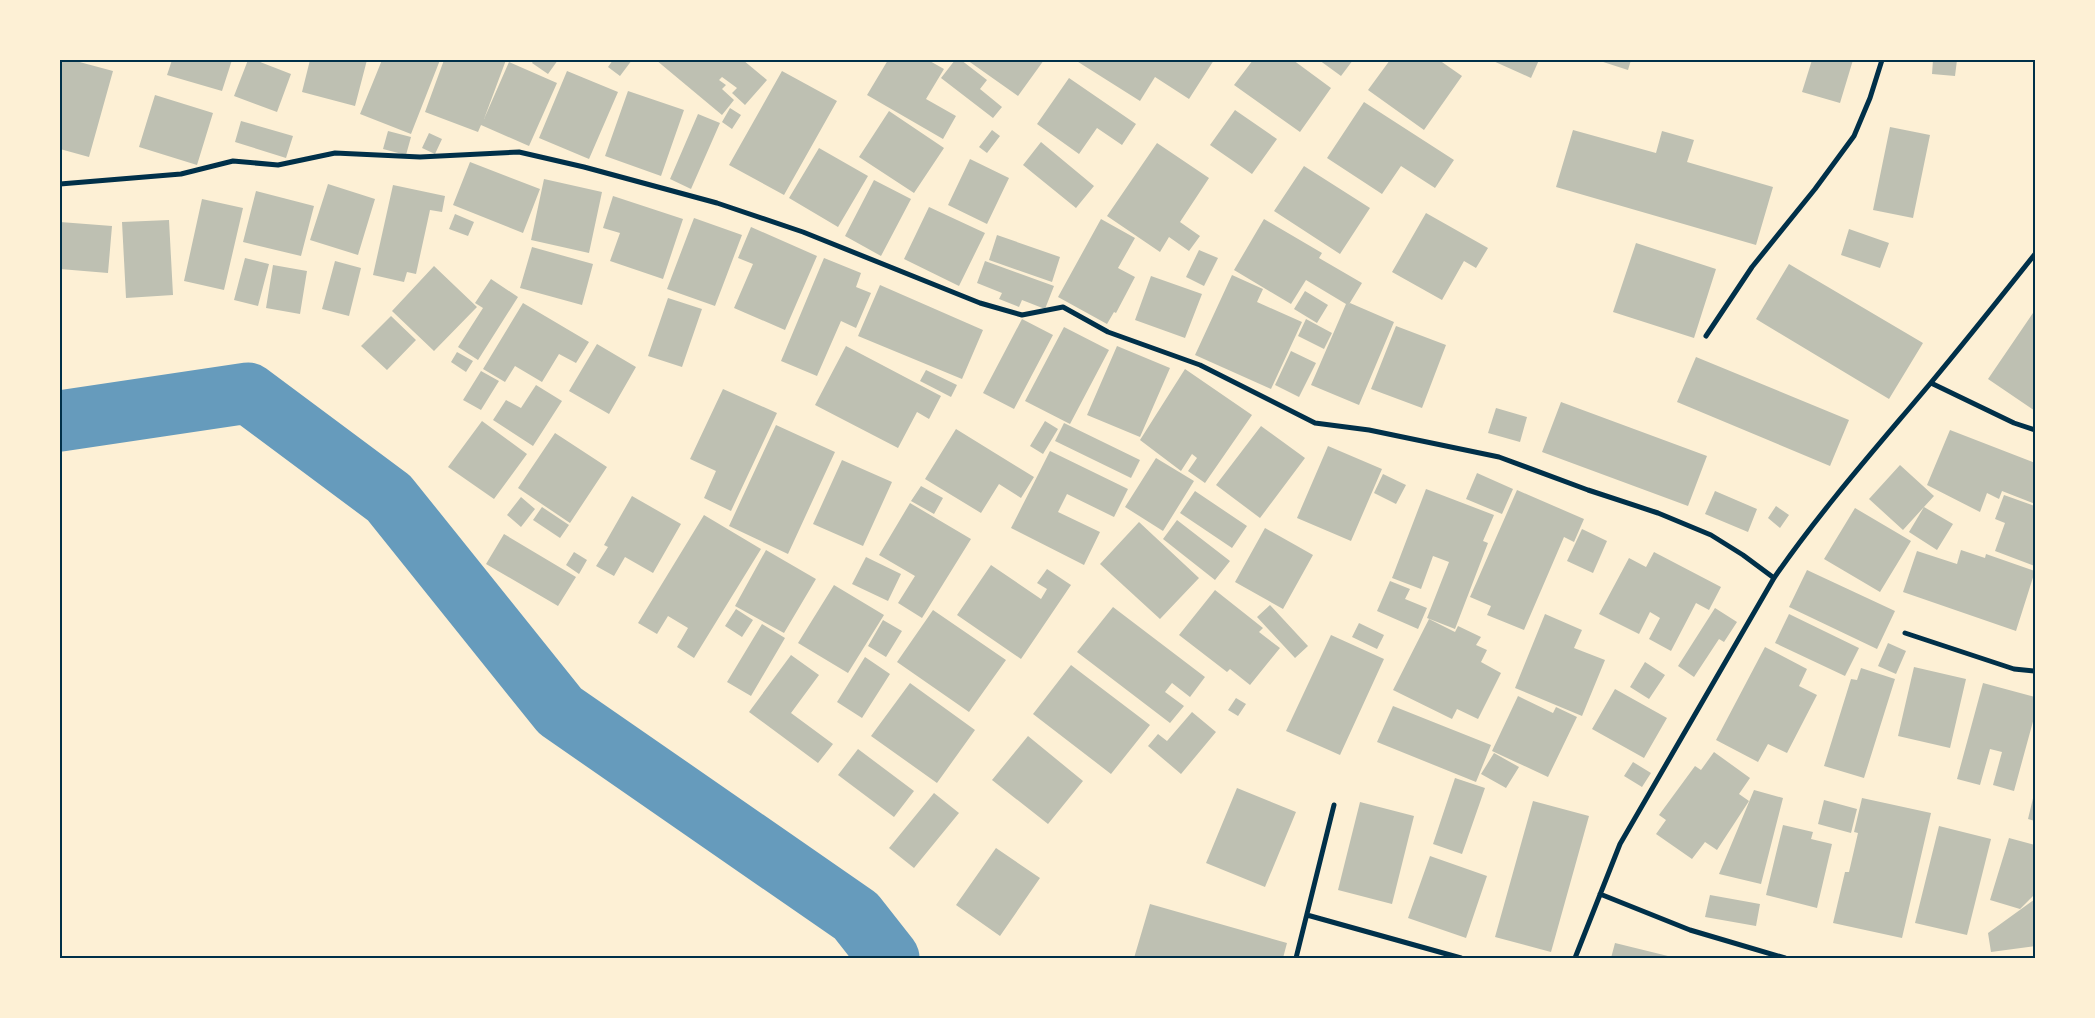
<svg xmlns="http://www.w3.org/2000/svg" width="2095" height="1018" viewBox="0 0 2095 1018" font-family="'IBM Plex Serif',serif">
	<style>
		.lines { fill: none; stroke-linecap: round; stroke-linejoin: round }
		.river { stroke: #669bbc; stroke-width: 61 }
		.building { fill: #bec0b2 }
		.minor { stroke: #003049; stroke-width: 5 }
		.neatline { fill: none; stroke: #003049; stroke-width: 2 }
	</style>
	<rect width="100%" height="100%" fill="#fdf0d5"/>
	<g class="lines">
		<!-- river -->
		<path class="river" d="M60 421 248 393 389 498 560 711 856 916 889 958"/>
	</g>
	<!-- building -->
	<path class="building" d="M61 60H72L113 71 89 157 60 149Z
		M172 60H232L222 91 167 75Z
		M248 60H255L291 74 277 112 234 96Z
		M310 60H367L355 106 302 92Z
		M382 60H440L411 134 360 114Z
		M444 60H506L484 119 509 62 557 83 529 146 481 125 478 132 425 112Z
		M534 60H558L548 74 532 63Z
		M613 60H632L620 76 608 67Z
		M656 60H743L767 80 745 105 732 93 737 88 722 77 719 80 726 85 722 89 734 100 722 115Z
		M888 60H928L944 69 926 99 956 116 943 139 867 95Z
		M955 60H961L987 80 980 89 1002 107 993 118 941 78Z
		M967 60H1044L1018 96Z
		M1075 60H1214L1189 99 1155 77 1140 101Z
		M1253 60H1293L1331 88 1300 132 1234 85Z
		M1319 60H1353L1341 76Z
		M1390 60H1439L1462 76 1424 130 1368 90Z
		M1491 60H1539L1531 78Z
		M1597 60H1631L1628 70Z
		M1812 60H1853L1840 103 1802 92Z
		M1933 60H1957L1955 76 1932 74Z
		M567 71 618 92 589 159 539 138Z
		M782 71 837 101 784 195 729 165Z
		M1069 78 1136 124 1122 145 1097 128 1079 154 1037 124Z
		M628 91 684 110 661 176 605 156Z
		M155 95 213 113 197 165 139 147Z
		M1364 102 1454 160 1435 188 1401 166 1382 194 1327 158Z
		M730 108 741 115 732 129 722 122Z
		M1235 110 1277 139 1252 174 1210 145Z
		M889 111 944 148 914 193 859 157Z
		M698 114 720 123 691 189 670 179Z
		M241 121 293 136 286 158 235 142Z
		M1890 127 1930 135 1913 218 1873 210Z
		M992 130 1000 136 987 153 979 147Z
		M1573 130 1656 153 1662 131 1694 140 1687 162 1773 187 1756 245 1556 187Z
		M388 131 411 137 406 155 383 149Z
		M429 133 442 139 435 154 422 148Z
		M1041 142 1094 186 1076 208 1023 165Z
		M1157 143 1209 178 1180 222 1200 236 1189 251 1169 237 1160 252 1107 216Z
		M819 148 868 176 838 227 789 198Z
		M970 159 1009 178 987 224 948 205Z
		M470 162 540 189 523 233 453 205Z
		M1304 166 1370 208 1340 254 1274 211Z
		M544 179 602 192 589 253 531 240Z
		M874 180 911 199 881 256 845 236Z
		M328 184 375 199 358 255 310 240Z
		M393 185 445 196 442 212 430 210 416 274 407 272 404 282 373 275Z
		M256 191 314 206 301 256 243 242Z
		M613 196 683 219 663 279 610 261 620 233 603 228Z
		M202 199 243 208 224 290 184 281Z
		M929 207 985 233 959 286 904 259Z
		M1426 213 1488 248 1476 268 1464 261 1442 300 1392 272Z
		M455 214 474 222 468 236 449 229Z
		M694 218 742 235 715 306 667 289Z
		M1101 219 1135 238 1118 268 1135 277 1116 313 1114 312 1107 324 1058 297Z
		M1264 219 1322 253 1319 258 1362 283 1348 306 1350 303 1394 322 1359 405 1311 385 1346 304 1306 280 1291 304 1234 270Z
		M169 220 173 295 126 298 122 222Z
		M60 222 112 226 108 273 60 269Z
		M751 227 817 256 785 330 734 308 753 264 738 258Z
		M1849 229 1889 243 1880 268 1841 255Z
		M997 235 1060 257 1052 282 989 260Z
		M1636 243 1716 269 1694 338 1613 312Z
		M532 247 593 264 582 305 520 288Z
		M1199 250 1218 258 1204 286 1186 277Z
		M245 258 269 264 258 306 234 300Z
		M824 258 861 273 856 287 871 293 856 328 841 321 817 376 781 361Z
		M335 261 361 268 349 316 322 309Z
		M985 261 1054 286 1045 309 1022 300 1019 307 999 299 1002 293 977 283Z
		M1789 264 1923 343 1889 399 1756 319Z
		M273 265 307 271 300 314 266 308Z
		M434 266 477 307 434 351 392 311Z
		M1232 275 1263 289 1257 302 1302 322 1271 389 1195 355Z
		M1151 276 1202 294 1185 338 1135 320Z
		M491 279 518 297 478 360 458 347 483 308 475 303Z
		M880 285 983 330 962 379 858 336Z
		M1305 291 1328 305 1317 323 1294 309Z
		M668 298 702 309 682 367 648 356Z
		M523 303 589 342 576 363 559 354 542 382 515 366 505 382 483 369Z
		M2035 310V411L1988 379Z
		M391 316 416 340 387 370 361 346Z
		M1022 319 1053 335 1014 409 983 393Z
		M1306 319 1332 333 1324 349 1298 336Z
		M1396 326 1446 345 1422 408 1371 389Z
		M1064 327 1109 350 1070 424 1025 401Z
		M597 344 636 367 609 414 569 391Z
		M846 346 941 396 929 419 917 412 898 448 815 405Z
		M1117 346 1170 368 1140 437 1087 415Z
		M1291 351 1316 363 1299 397 1275 385Z
		M457 352 473 361 466 372 451 362Z
		M1696 357 1849 420 1830 466 1677 402Z
		M1185 369 1252 415 1205 483 1188 471 1197 458 1192 454 1181 471 1140 440Z
		M926 370 957 385 951 397 920 381Z
		M481 371 499 381 481 410 463 400Z
		M536 385 562 401 533 446 493 420 506 400 521 408Z
		M723 389 777 413 731 511 704 498 716 471 690 459Z
		M1561 402 1707 456 1688 506 1542 452Z
		M1496 408 1527 417 1520 442 1488 433Z
		M482 421 527 454 494 499 448 467Z
		M1045 421 1058 429 1043 454 1030 446Z
		M1064 423 1140 460 1131 478 1055 441Z
		M776 425 835 452 788 554 729 526Z
		M1261 426 1305 458 1260 518 1216 485Z
		M956 429 1034 477 1021 498 999 484 981 513 925 479Z
		M1950 430 2035 463V504L2002 491 1999 499 1987 493 1980 512 1927 485Z
		M555 433 607 467 570 523 518 488Z
		M1328 446 1382 469 1351 541 1297 518Z
		M1050 451 1128 489 1114 517 1067 494 1058 512 1100 532 1084 565 1011 528Z
		M1156 458 1194 481 1163 531 1125 507Z
		M842 460 892 482 863 546 813 524Z
		M1900 465 1934 496 1903 530 1869 499Z
		M1477 473 1513 489 1502 514 1466 499Z
		M1383 474 1406 485 1396 504 1374 493Z
		M921 486 943 498 934 514 911 501Z
		M1426 489 1494 515 1483 541 1488 543 1455 629 1427 618 1449 562 1433 556 1421 589 1392 578Z
		M1517 490 1584 519 1574 542 1564 537 1524 630 1487 615 1491 606 1470 597Z
		M1195 491 1247 526 1232 548 1180 513Z
		M1715 491 1757 509 1748 532 1705 514Z
		M2004 495 2035 506V566L1995 551 2005 523 1995 519Z
		M632 496 681 524 653 573 625 557 614 576 596 566 608 547 604 545Z
		M521 497 535 509 521 527 507 515Z
		M910 503 971 539 922 618 898 603 915 576 879 555Z
		M1776 506 1789 515 1780 528 1768 518Z
		M542 507 569 525 560 538 533 520Z
		M1924 507 1953 524 1937 550 1909 532Z
		M1855 508 1911 541 1880 592 1824 559Z
		M704 515 761 549 694 658 677 647 688 628 668 616 657 634 638 623Z
		M1177 520 1230 561 1215 580 1163 539Z
		M1139 522 1199 578 1160 619 1100 564Z
		M1265 528 1313 555 1283 609 1235 582Z
		M1582 529 1607 541 1593 573 1567 561Z
		M504 534 576 577 558 606 486 564Z
		M766 550 816 579 784 633 735 606Z
		M1961 550 1985 558 1986 554 2035 571 2016 631 1903 592 1917 551 1957 564Z
		M574 552 587 560 579 574 566 565Z
		M1654 552 1721 587 1709 610 1696 603 1671 651 1649 639 1660 618 1650 612 1639 634 1599 614 1629 558 1646 567Z
		M866 557 901 574 888 601 852 584Z
		M991 565 1041 599 1047 589 1037 583 1047 569 1071 585 1021 659 957 615Z
		M1807 570 1895 611 1877 649 1789 607Z
		M1390 581 1410 589 1405 599 1427 608 1418 629 1377 611Z
		M834 585 884 615 848 673 798 643Z
		M1215 590 1263 628 1259 632 1280 648 1250 685 1230 669 1227 672 1179 635Z
		M1270 605 1308 646 1295 658 1257 617Z
		M1113 607 1205 677 1190 697 1172 683 1165 692 1184 706 1170 723 1077 652Z
		M1715 608 1737 622 1724 642 1719 639 1694 677 1678 666Z
		M736 609 753 620 742 637 725 626Z
		M933 610 1006 660 969 712 897 662Z
		M1545 614 1582 630 1574 648 1605 660 1582 716 1515 688Z
		M1789 614 1859 648 1845 676 1775 643Z
		M1429 619 1455 632 1458 626 1481 637 1476 645 1487 650 1481 662 1501 673 1478 719 1457 709 1452 719 1393 690Z
		M883 620 902 631 886 657 868 646Z
		M1359 623 1384 635 1377 649 1352 637Z
		M762 624 785 638 751 696 727 682Z
		M1331 635 1384 659 1340 755 1286 731Z
		M1888 643 1906 651 1896 674 1878 666Z
		M1765 647 1807 669 1799 686 1817 695 1787 753 1768 744 1758 762 1716 740Z
		M791 655 819 675 791 713 833 744 818 763 749 712Z
		M865 657 890 674 862 718 837 702Z
		M1645 662 1665 675 1649 699 1630 687Z
		M1071 665 1150 725 1111 774 1033 714Z
		M1914 667 1966 679 1950 748 1898 736Z
		M1861 668 1895 679 1864 778 1824 766 1851 679 1857 680Z
		M910 683 975 730 937 783 871 736Z
		M1983 683 2035 697V714L2014 791 1993 785 2002 752 1990 749 1980 785 1957 779Z
		M1615 689 1667 718 1644 758 1592 729Z
		M1518 696 1553 713 1556 707 1577 717 1548 777 1492 751Z
		M1236 698 1246 704 1238 716 1228 710Z
		M1393 706 1491 745 1476 782 1377 742Z
		M1192 712 1216 732 1181 774 1148 746 1158 734 1167 741Z
		M1028 736 1083 781 1048 824 992 780Z
		M858 749 914 791 894 817 838 775Z
		M1714 752 1750 778 1739 794 1749 801 1717 850 1705 842 1692 859 1656 834 1666 820 1659 815 1695 766 1701 770Z
		M1494 753 1519 767 1506 788 1481 774Z
		M1633 762 1651 773 1642 787 1624 776Z
		M1455 778 1485 788 1462 854 1433 844Z
		M1237 788 1296 812 1265 887 1206 863Z
		M1754 790 1783 798 1761 884 1719 874Z
		M934 793 959 813 914 868 889 848Z
		M2034 794H2035V821L2028 819Z
		M1862 798 1931 813 1902 938 1833 923 1845 872H1849L1858 833 1854 832Z
		M1824 800 1857 809 1851 833 1818 824Z
		M1533 801 1589 816 1551 952 1495 937Z
		M1360 802 1414 816 1392 904 1338 890Z
		M1783 825 1813 832 1811 839 1832 844 1817 908 1766 895Z
		M1939 826 1991 839 1967 935 1915 923Z
		M2009 838 2035 845V894L2020 909 1990 900Z
		M996 848 1040 878 1000 936 956 905Z
		M1430 856 1487 876 1466 938 1408 918Z
		M1710 895 1760 904 1756 926 1705 917Z
		M2035 899V946L1991 952 1988 933Z
		M1150 904 1287 943 1283 958H1134Z
		M1615 943 1672 957V958H1611Z"/>
	<g class="lines">
		<!-- minor -->
		<path class="minor" d="M60 184 181 174 233 161 278 165 335 153 420 157 519 152 584 167 717 203 803 232 980 303 1022 315 1063 307 1108 332 1200 365 1315 423 1369 430 1499 457 1588 490 1658 513 1711 535 1743 555 1774 578
			M1706 336 1752 267 1815 189 1854 136 1870 98 1882 60
			M1931 383 2014 423 2035 430
			M1905 633 2014 669 2035 671
			M1600 894 1690 930 1785 958
			M1307 915 1461 958
			M1296 958 1334 805
			M1575 958 1620 844 1774 578C1821 510 1876 448 1929 385 1965 342 2000 298 2035 254"/>
	</g>
	<!-- border -->
	<rect width="2095" height="1018" fill="none" stroke="#fdf0d5" stroke-width="122"/>
	<rect x="61" y="61" width="1973" height="896" class="neatline"/>
</svg>
